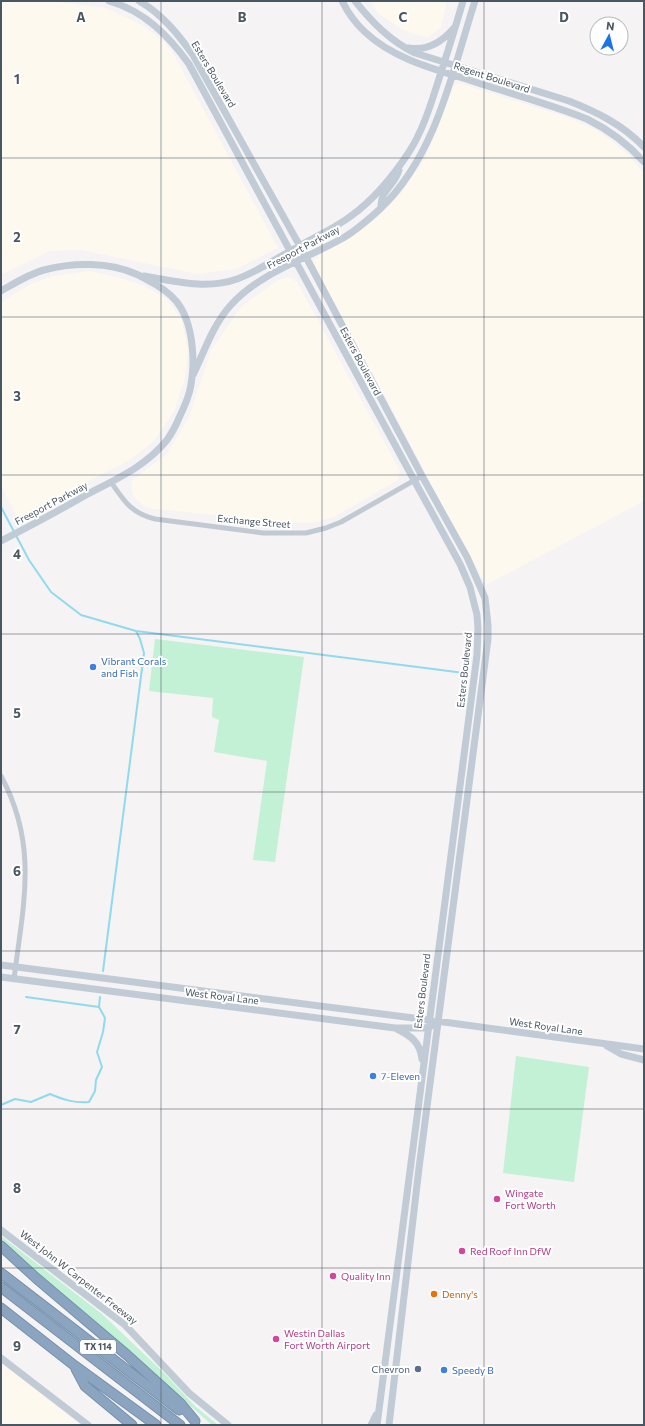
<svg xmlns="http://www.w3.org/2000/svg" width="645" height="1426" viewBox="0 0 645 1426" font-family="Commissioner,sans-serif">
	<style>
		.commercial { fill: #fdf9ef }
		.green { fill: #c3f1d5 }
		.lines { fill: none; stroke-linecap: round; stroke-linejoin: round }
		.stream { stroke: #90daee; stroke-width: 2 }
		.highway-casing { stroke: #7690ad; stroke-width: 11 }
		.street { stroke: #c1cad2; stroke-width: 5 }
		.secondary { stroke: #c1cbd6; stroke-width: 7 }
		.highway { stroke: #8ba5c1; stroke-width: 9 }
		.grid { fill: none; stroke: #4a5661; stroke-width: 1; stroke-opacity: 0.55 }
		.shop-dot { fill: #3f7fe0; stroke: #fff; stroke-width: 1.5 }
		.hotel-dot { fill: #d1479c; stroke: #fff; stroke-width: 1.5 }
		.food-dot { fill: #e8710a; stroke: #fff; stroke-width: 1.5 }
		.service-dot { fill: #5c6f8a; stroke: #fff; stroke-width: 1.5 }
		.labels { text-anchor: middle; stroke-width: 4; stroke-linejoin: round; paint-order: stroke }
		.shield { fill: #fff; stroke: #808990; stroke-width: 1 }
		.shield-label { font-size: 9px; font-weight: bold; fill: #4a5661 }
		.street-label { font-size: 10px; fill: #4a5661; stroke: #fff }
		.shop-label { font-size: 10px; fill: #366cbe; stroke: #fff; text-anchor: start }
		.hotel-label { font-size: 10px; fill: #b23c85; stroke: #fff; text-anchor: start }
		.food-label { font-size: 10px; fill: #c56008; stroke: #fff; text-anchor: start }
		.service-label { font-size: 10px; fill: #4e5e75; stroke: #fff; text-anchor: end }
		.grid-label { font-size: 13px; text-anchor: middle; font-weight: bold; fill: #4a5661; stroke: #fff; stroke-width: 4; stroke-linejoin: round; paint-order: stroke }
	</style>
	<rect width="100%" height="100%" fill="#f5f3f3"/>
	<!-- commercial -->
	<path class="commercial" d="M1 1H53L106 8 142 25 162 40 172 51 278 248 236 269 197 274 81 250 50 251 1 275Z
		M371 1H447L441 28 427 38 403 30 378 13Z
		M459 83 564 116 597 130 627 153 644 173V501L486 585 442 505 386 398 329 296 313 263V261L318 256 343 242 376 219 402 192 425 158 453 87 454 85Z
		M90 271 117 277 142 285 166 298 181 318 188 349 185 378 174 411 153 442 128 461 17 517 1 486V302L31 284 53 276Z
		M288 277 297 282 400 471 398 480 334 517 311 523 286 522 155 509 145 507 133 496 131 481 167 454 189 417 211 350 242 306 278 280Z
		M1 1363 81 1425H1Z"/>
	<!-- green -->
	<path class="green" d="M155 639 304 657 275 862 253 860 267 761 214 752 219 720 212 717 213 698 149 691Z
		M516 1056 589 1067 574 1182 503 1173Z
		M1 1236 102 1314 164 1373 195 1406 218 1425H212C183 1400 155 1373 125 1348 84 1312 41 1278 1 1239Z"/>
	<g class="lines">
		<!-- stream -->
		<path class="stream" d="M1 507 29 560 51 592 81 615 136 631 464 673
			M103 971 144 653 140 639 136 631
			M26 997 99 1007
			M1 1105 15 1099 31 1102 50 1094C64 1100 74 1103 89 1102L95 1091 96 1080 102 1067 97 1052 103 1032 105 1018 99 1007 100 997"/>
		<defs>
			<path id="highway" d="M1 1246 36 1278 127 1355 180 1403 195 1421
				M1 1273 179 1410
				M1 1287 180 1425
				M1 1308 75 1366 156 1425
				M76 1369 85 1386 132 1425"/>
		</defs>
		<!-- highway casing -->
		<use href="#highway" class="highway-casing"/>
		<!-- street -->
		<path class="street" d="M111 482C124 501 131 513 155 519L263 533H306L326 528 341 522 422 476
			M1 776C39 846 23 905 14 979"/>
		<!-- secondary -->
		<path class="secondary" d="M109 1C144 11 168 35 189 64L414 480 460 564 470 587 477 615 478 629 477 655 377 1425
			M139 1C162 14 178 34 193 55L306 257 422 476 467 557 485 598 488 625V639L419 1168 389 1425
			M342 1C348 13 355 23 365 32 391 57 430 68 463 78 505 92 547 103 587 119 609 130 628 144 644 162
			M355 1C372 22 390 41 415 53L569 101C597 112 623 125 644 147
			M409 48C427 51 442 42 454 28
			M381 207C380 190 395 186 399 170
			M144 276C174 281 207 290 237 279 259 271 280 256 301 245 317 236 335 228 351 216 373 200 394 175 409 152 422 132 430 107 437 85 446 57 455 29 463 1
			M1 291C15 283 29 274 44 270 73 262 109 262 136 274 143 277 149 281 155 284 165 290 175 297 181 308 191 325 193 345 193 364 192 388 189 397 179 418 176 425 172 433 167 440 145 467 116 479 86 495 58 511 30 526 1 541
			M193 375C204 352 213 325 230 306 259 273 306 259 343 238 357 230 370 218 381 208 437 154 452 72 475 1
			M1 965 429 1020 644 1049
			M1 977 395 1028H428L431 1026
			M397 1029C411 1036 420 1042 422 1059
			M607 1046 621 1054 644 1060
			M1 1230 125 1325 189 1393 228 1425
			M1 1358 88 1425
			M371 1425 376 1415"/>
		<!-- highway -->
		<use href="#highway" class="highway"/>
	</g>
	<!-- grid -->
	<path class="grid" d="M161 1V1425M322 1V1425M484 1V1425M1 158H644M1 317H644M1 475H644M1 634H644M1 792H644M1 951H644M1 1109H644M1 1268H644"/>
	<!-- markers -->
	<g class="shop-dot">
		<circle cx="93" cy="667" r="4"/>
		<circle cx="373" cy="1076" r="4"/>
		<circle cx="444" cy="1370" r="4"/>
	</g>
	<g class="hotel-dot">
		<circle cx="497" cy="1199" r="4"/>
		<circle cx="462" cy="1251" r="4"/>
		<circle cx="333" cy="1276" r="4"/>
		<circle cx="276" cy="1339" r="4"/>
	</g>
	<circle class="food-dot" cx="434" cy="1294" r="4"/>
	<circle class="service-dot" cx="418" cy="1369" r="4"/>
	<g class="labels">
		<!-- shield labels -->
		<rect class="shield" x="80" y="1340" width="36" height="14" rx="3"/>
		<g class="shield-label">
			<text x="98" y="1350">TX 114</text>
		</g>
		<!-- street labels -->
		<g class="street-label">
			<text transform="translate(214 74) rotate(59)" y="4">Esters Boulevard</text>
			<text transform="translate(492 77) rotate(18)" y="4">Regent Boulevard</text>
			<text transform="translate(303 247) rotate(-28)" y="4">Freeport Parkway</text>
			<text transform="translate(361 361) rotate(62)" y="4">Esters Boulevard</text>
			<text transform="translate(51 503) rotate(-28)" y="4">Freeport Parkway</text>
			<text transform="translate(254 521) rotate(5)" y="4">Exchange Street</text>
			<text transform="translate(464 670) rotate(-84)" y="4">Esters Boulevard</text>
			<text transform="translate(422 991) rotate(-83)" y="4">Esters Boulevard</text>
			<text transform="translate(222 996) rotate(7)" y="4">West Royal Lane</text>
			<text transform="translate(546 1026) rotate(8)" y="4">West Royal Lane</text>
			<text transform="translate(79 1277) rotate(38)" y="4">West John W Carpenter Freeway</text>
		</g>
		<!-- shop labels -->
		<g class="shop-label">
			<text x="101" y="665">Vibrant Corals<tspan x="101" dy="12">and Fish</tspan></text>
			<text x="381" y="1080">7-Eleven</text>
			<text x="452" y="1374">Speedy B</text>
		</g>
		<!-- hotel labels -->
		<g class="hotel-label">
			<text x="505" y="1197">Wingate<tspan x="505" dy="12">Fort Worth</tspan></text>
			<text x="470" y="1255">Red Roof Inn DfW</text>
			<text x="341" y="1280">Quality Inn</text>
			<text x="284" y="1337">Westin Dallas<tspan x="284" dy="12">Fort Worth Airport</tspan></text>
		</g>
		<!-- food labels -->
		<g class="food-label">
			<text x="442" y="1298">Denny's</text>
		</g>
		<!-- service labels -->
		<g class="service-label">
			<text x="410" y="1373">Chevron</text>
		</g>
	</g>
	<g class="grid-label">
		<text x="81" y="22">A</text>
		<text x="242" y="22">B</text>
		<text x="403" y="22">C</text>
		<text x="564" y="22">D</text>
		<text x="17" y="84">1</text>
		<text x="17" y="242">2</text>
		<text x="17" y="401">3</text>
		<text x="17" y="559">4</text>
		<text x="17" y="718">5</text>
		<text x="17" y="876">6</text>
		<text x="17" y="1034">7</text>
		<text x="17" y="1193">8</text>
		<text x="17" y="1351">9</text>
	</g>
	<!-- border -->
	<rect width="645" height="1426" fill="none" stroke="#4a5661" stroke-width="4"/>
	<!-- north arrow -->
	<g transform="translate(609 36) rotate(7)"><circle r="19" fill="#ffffff" stroke="#b7bbc0"/>
	<path d="M0-3L7 15L0 10L-7 15Z" fill="#1a73e8"/>
	<text y="-6" font-size="11" font-weight="bold" text-anchor="middle" fill="#4a5661">N</text>
	</g>
</svg>
